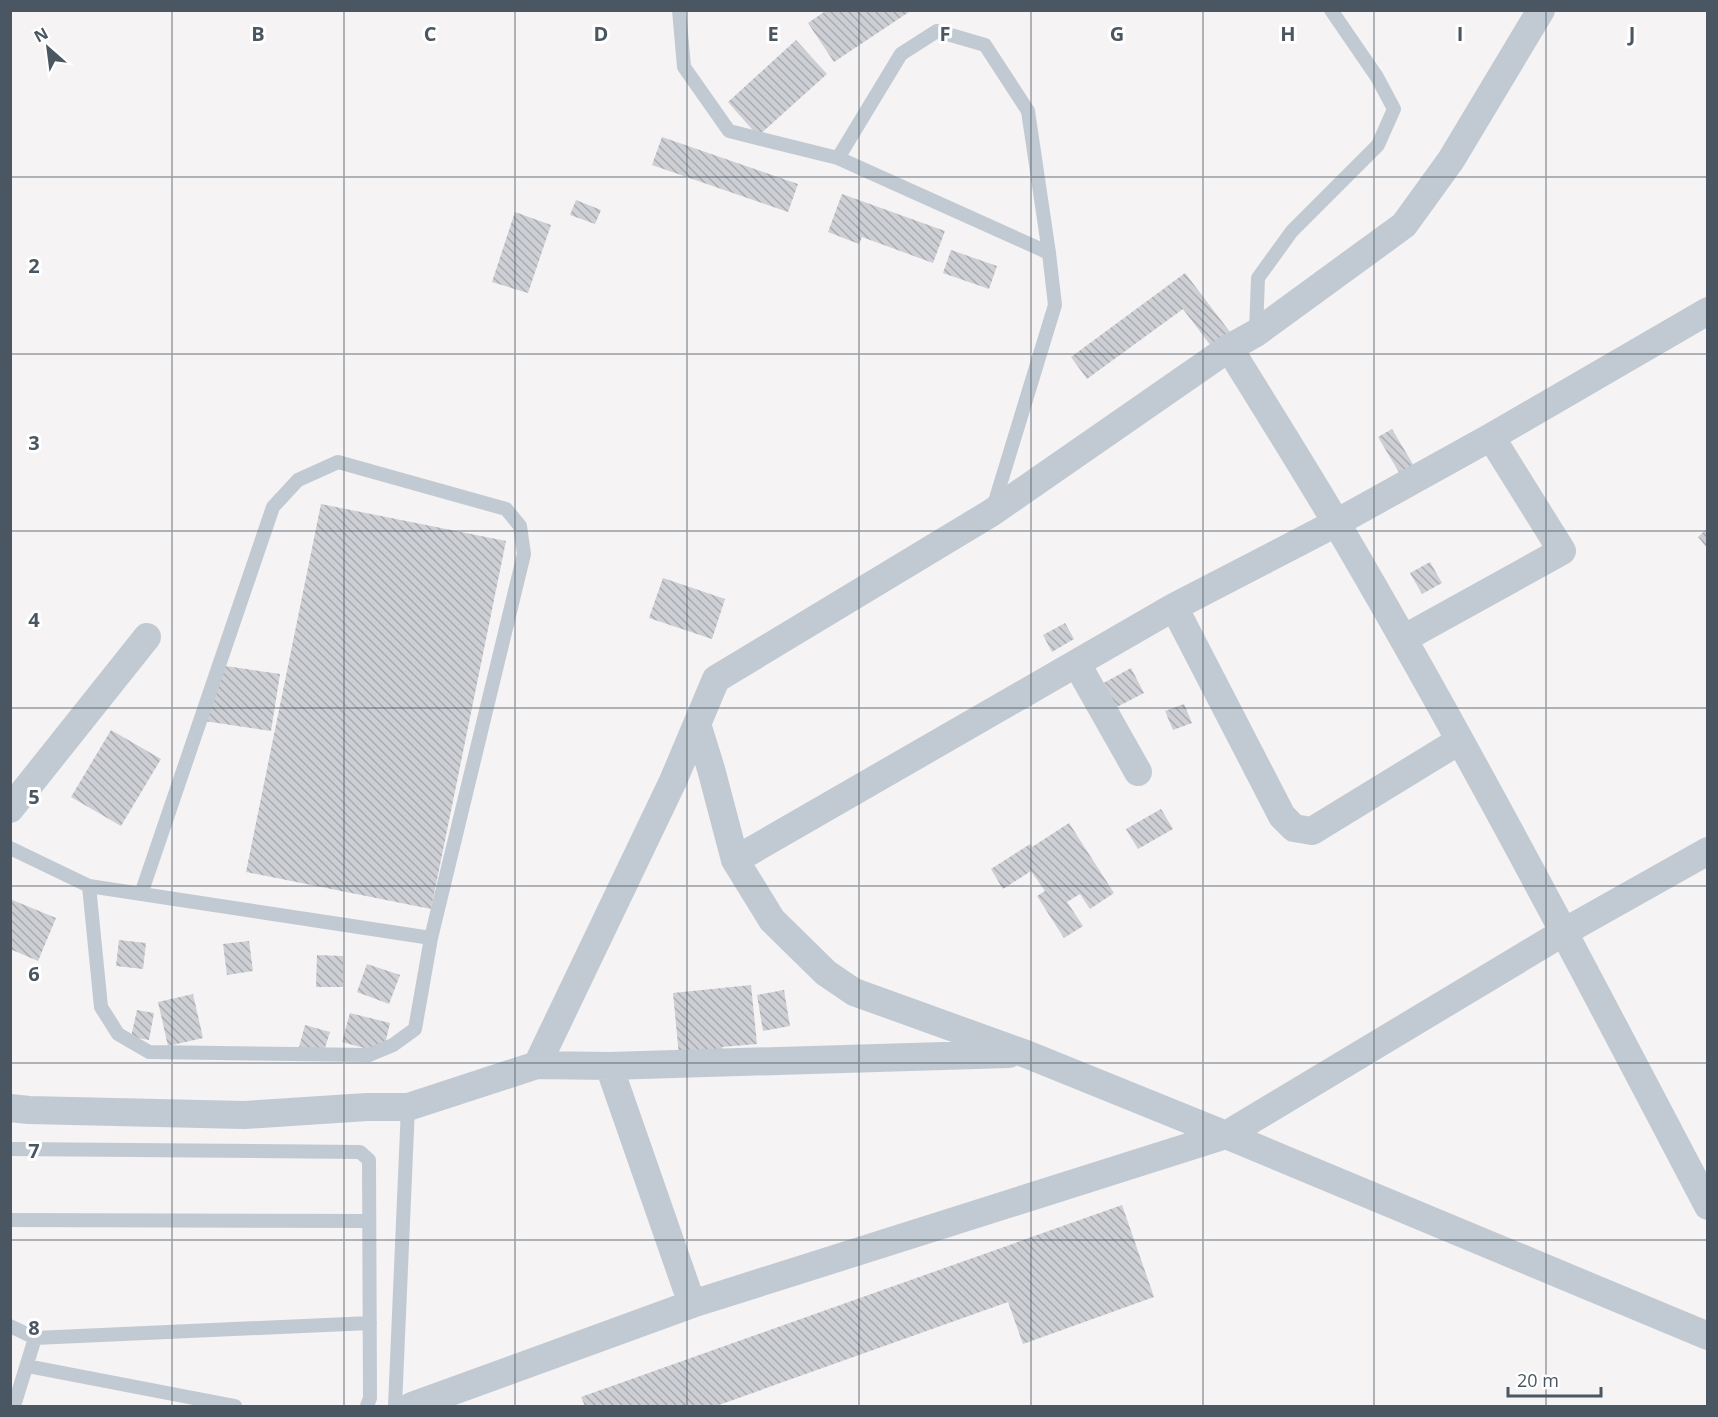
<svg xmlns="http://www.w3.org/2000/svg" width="1718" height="1417" viewBox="0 0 1718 1417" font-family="'Open Sans',sans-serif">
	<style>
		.building { fill: url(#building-back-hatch) }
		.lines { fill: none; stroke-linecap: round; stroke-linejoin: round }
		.lane { stroke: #c1cad2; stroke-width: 14 }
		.street { stroke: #c1cad2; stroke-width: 28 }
		.grid { fill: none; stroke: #4a5661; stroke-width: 1.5; stroke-opacity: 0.55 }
		.grid-label { font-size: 20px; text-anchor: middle; font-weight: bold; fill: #4a5661; stroke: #fff; stroke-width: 6; stroke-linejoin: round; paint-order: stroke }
	</style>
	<defs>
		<pattern id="building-back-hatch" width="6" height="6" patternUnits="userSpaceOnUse" patternTransform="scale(1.5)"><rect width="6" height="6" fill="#cdcfd5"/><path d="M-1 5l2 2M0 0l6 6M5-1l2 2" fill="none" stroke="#a8abb0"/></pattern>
	</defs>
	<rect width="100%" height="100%" fill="#f5f3f3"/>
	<!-- building -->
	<path class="building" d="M827 10H912L834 62 808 23Z
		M796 40 827 74 758 136 728 102Z
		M662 137 798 184 788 212 652 165Z
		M842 194 945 231 933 263 862 237 859 244 828 232Z
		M576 200 601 210 595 224 570 215Z
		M515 212 551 225 528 293 492 282Z
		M951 250 997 266 989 289 943 273Z
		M1185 273 1230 332 1211 346 1183 309 1087 379 1071 357Z
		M1392 429 1414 466 1400 474 1378 437Z
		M321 504 506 541 431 909 246 872Z
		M1708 528V549L1698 537Z
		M1430 562 1442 583 1422 594 1410 573Z
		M663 578 725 599 712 639 649 618Z
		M1065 623 1074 639 1052 652 1043 635Z
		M212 664 280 674 271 731 204 721Z
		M1131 668 1144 693 1111 710 1098 686Z
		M1184 704 1192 723 1173 730 1165 711Z
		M111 730 161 759 121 826 71 797Z
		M1161 809 1173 829 1138 849 1126 829Z
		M1069 823 1114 893 1090 909 1080 894 1067 902 1083 926 1064 938 1037 896 1045 891 1031 871 1003 889 991 869 1030 844 1032 847Z
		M10 899 56 918 38 961 10 949Z
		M119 940 146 943 143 969 116 966Z
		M249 941 253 971 227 975 223 944Z
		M317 955 343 956V987H316Z
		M367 964 400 975 389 1004 357 992Z
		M751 985 757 1044 722 1047 723 1051 679 1056 673 993Z
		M784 990 790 1026 763 1031 757 995Z
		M193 994 203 1038 168 1046 158 1002Z
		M137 1010 154 1013 149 1040 131 1037Z
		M350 1013 390 1023 383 1053 342 1042Z
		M305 1025 330 1032 322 1057 298 1051Z
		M1122 1205 1154 1297 1023 1344 1008 1302 716 1406H585L581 1397Z"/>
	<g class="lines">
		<!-- lane -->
		<path class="lane" d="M679 10 684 67 729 131 838 158 1049 253 1055 305 993 508
			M838 158 901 54 937 31 985 45 1028 111 1049 253
			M1256 331 1258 278 1292 231 1378 145 1394 109 1377 77 1331 10
			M10 848 89 886 431 938 524 554 520 526 506 509 338 462 298 480 273 507 141 894
			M89 886 101 1007 118 1034 149 1052 369 1055 393 1045 415 1029 431 938
			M10 1149 360 1152 369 1160 370 1398 367 1406
			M10 1220 369 1221
			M10 1326 35 1338 14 1406
			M35 1338 370 1323
			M27 1366 235 1406
			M395 1406 408 1107"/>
		<!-- street -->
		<path class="street" d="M1229 348C1265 406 1302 465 1337 524 1468 747 1588 977 1708 1206
			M1174 607 1282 816 1294 828 1312 831 1459 741
			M1403 639 1562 551 1491 437
			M1077 664 1138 772
			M697 724 711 769 735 860 772 920 826 973 854 992 1026 1054 1226 1135 1708 1336
			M10 809 147 637
			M735 860 1174 607 1336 523 1491 437 1708 311
			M537 1065 673 781 716 679 991 513 1229 348 1256 333 1404 225 1451 160 1541 10
			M609 1066 692 1304
			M10 1108 29 1110 244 1115 367 1107H408L537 1065 609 1066 1009 1054
			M412 1406 692 1304 1226 1135 1564 932 1708 851"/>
	</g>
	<!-- grid -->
	<path class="grid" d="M172 10V1406M344 10V1406M515 10V1406M687 10V1406M859 10V1406M1031 10V1406M1203 10V1406M1374 10V1406M1546 10V1406M10 177H1708M10 354H1708M10 531H1708M10 708H1708M10 886H1708M10 1063H1708M10 1240H1708"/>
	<g class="grid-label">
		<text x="258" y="41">B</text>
		<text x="430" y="41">C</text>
		<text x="601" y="41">D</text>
		<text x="773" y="41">E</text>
		<text x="945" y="41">F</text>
		<text x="1117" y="41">G</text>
		<text x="1288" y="41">H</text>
		<text x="1460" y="41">I</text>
		<text x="1632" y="41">J</text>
		<text x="34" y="273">2</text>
		<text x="34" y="450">3</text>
		<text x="34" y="627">4</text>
		<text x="34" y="804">5</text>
		<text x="34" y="981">6</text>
		<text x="34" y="1158">7</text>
		<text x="34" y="1335">8</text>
	</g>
	<!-- border -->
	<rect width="1718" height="1417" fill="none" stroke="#4a5661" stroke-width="24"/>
	<!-- north arrow -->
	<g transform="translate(48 48) rotate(332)" stroke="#ffffff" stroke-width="4.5" paint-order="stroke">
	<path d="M0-4.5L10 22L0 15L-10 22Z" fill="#4a5661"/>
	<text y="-9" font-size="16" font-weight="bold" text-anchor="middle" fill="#4a5661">N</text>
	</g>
	<!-- scale -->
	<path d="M1508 1387v9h93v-9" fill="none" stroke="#4a5661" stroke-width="3"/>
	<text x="1517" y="1387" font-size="18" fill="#4a5661" stroke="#ffffff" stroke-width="4.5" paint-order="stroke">20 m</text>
</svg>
